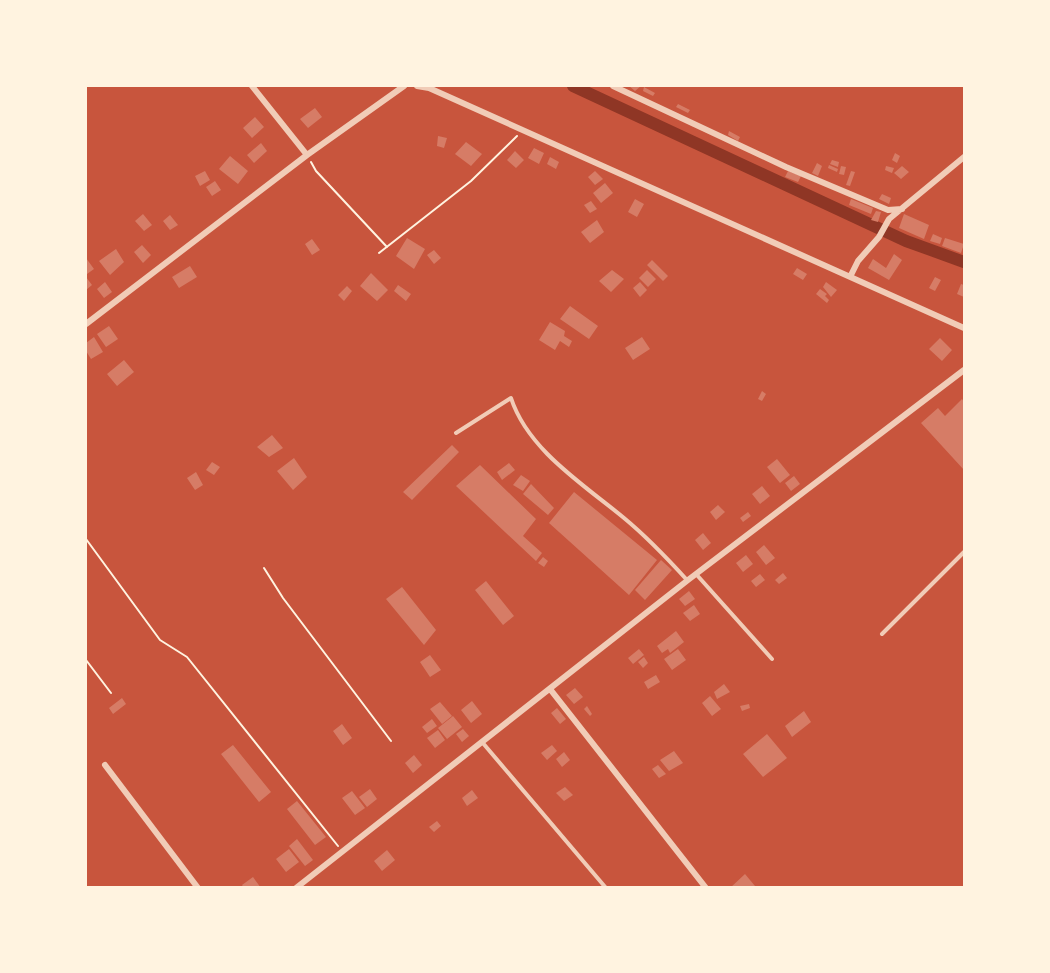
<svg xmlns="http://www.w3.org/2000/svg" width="1050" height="973" viewBox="0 0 1050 973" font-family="Commissioner,sans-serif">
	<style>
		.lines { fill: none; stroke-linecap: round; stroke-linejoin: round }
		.canal { stroke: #8f3625; stroke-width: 12 }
		.building { fill: #d67c66 }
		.path { stroke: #fff3e0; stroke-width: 2 }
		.service { stroke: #f1ccb7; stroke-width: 4 }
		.minor { stroke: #f1ccb7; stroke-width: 6 }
	</style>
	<rect width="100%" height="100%" fill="#c8553d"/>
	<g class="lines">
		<!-- canal -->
		<path class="canal" d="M573 86 906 241 964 262"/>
	</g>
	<!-- building -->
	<path class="building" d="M629 86H641L635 91Z
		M644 87 655 93 653 96 643 91Z
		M678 104 690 110 688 113 676 107Z
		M315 108 322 117 308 128 300 119Z
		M255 117 264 127 252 138 243 128Z
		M729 131 740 137 738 141 728 135Z
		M438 136 447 138 444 148 437 146Z
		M466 142 482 154 471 166 455 154Z
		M261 143 267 151 254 163 247 155Z
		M534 148 544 153 539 164 528 158Z
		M515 151 524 160 516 168 507 160Z
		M895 153 900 156 897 163 892 160Z
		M230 156 248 171 238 184 219 169Z
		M550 157 559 162 556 169 547 164Z
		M832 160 839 162 838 167 830 164Z
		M817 163 822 166 818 176 812 173Z
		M829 165 838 169 837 172 828 168Z
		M841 166 846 167 844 175 839 174Z
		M886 166 894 168 892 173 885 170Z
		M902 166 909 172 901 179 894 173Z
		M205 171 210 180 200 186 195 176Z
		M595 171 603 179 595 185 588 177Z
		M788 171 801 176 798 182 785 177Z
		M851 171 855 172 850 186 846 185Z
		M215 181 221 190 212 196 206 187Z
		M605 183 613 193 601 203 593 193Z
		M882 194 891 198 889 204 879 199Z
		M635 199 644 204 637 217 628 212Z
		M851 199 873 208 871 214 849 205Z
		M591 201 597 209 590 213 584 205Z
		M876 211 881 212 878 222 871 220Z
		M143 214 152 225 144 231 135 221Z
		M904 214 929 225 924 239 899 228Z
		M170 215 178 225 170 230 163 221Z
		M597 220 604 232 590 243 581 232Z
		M933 234 942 238 940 244 930 241Z
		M407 238 425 249 414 269 396 256Z
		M945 238 964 244 961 253 942 246Z
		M312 239 320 250 312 255 305 244Z
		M142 245 151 255 143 263 134 252Z
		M116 249 124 262 110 275 99 261Z
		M434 250 441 258 434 264 427 255Z
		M894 254 902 260 889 280 868 268 873 259 886 268Z
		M86 258 94 269 87 274 86 273Z
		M652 260 668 276 663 281 647 265Z
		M190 266 197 277 179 288 172 277Z
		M797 268 807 274 803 280 793 274Z
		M612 270 624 279 611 292 599 281Z
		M647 270 656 279 648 287 639 278Z
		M371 273 388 290 377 301 360 286Z
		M86 277 92 285 86 290Z
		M935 277 941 280 935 291 929 288Z
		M105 282 112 292 104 298 97 289Z
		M640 282 647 290 640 297 633 288Z
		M826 282 837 290 831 297 823 287Z
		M961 284 964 285V297L957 294Z
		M398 285 411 294 406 301 394 291Z
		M347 286 352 291 344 301 338 295Z
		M820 289 827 294 825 296 829 300 827 303 816 294Z
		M570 306 598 326 589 339 560 319Z
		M550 322 565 331 564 336 572 341 569 347 560 341 555 350 539 340Z
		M109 326 118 339 106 347 97 334Z
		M94 337 103 352 91 359 86 351V343Z
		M642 337 650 349 633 360 625 348Z
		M940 338 952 350 942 361 929 349Z
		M124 360 134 372 117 386 107 374Z
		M762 391 766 394 762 401 758 399Z
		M962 399 964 402V470L921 423 938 408 945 416Z
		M272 435 283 448 269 457 257 447Z
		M452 445 459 452 412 500 403 492Z
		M294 458 307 477 293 490 277 471Z
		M777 459 790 475 780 483 767 467Z
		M212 462 220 467 214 475 206 470Z
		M509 463 515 470 502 480 497 472Z
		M480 465 536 519 523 536 542 553 536 561 456 486Z
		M196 472 203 485 195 490 187 478Z
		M521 475 530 481 523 491 513 485Z
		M794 476 800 484 791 491 785 483Z
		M531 484 554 508 548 515 523 494Z
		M762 486 770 496 760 504 752 494Z
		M574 492 657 560 629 595 549 523Z
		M718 505 725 512 716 520 710 512Z
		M748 512 751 516 743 522 740 518Z
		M703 533 711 543 703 550 695 540Z
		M764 545 775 558 766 565 756 552Z
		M746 555 753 564 743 572 736 563Z
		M543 557 548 561 544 567 538 563Z
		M661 560 672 570 645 600 635 590Z
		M783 573 787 578 779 584 775 580Z
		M760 574 765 580 756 587 751 581Z
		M486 581 514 616 503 625 475 590Z
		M402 587 436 630 424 645 386 599Z
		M689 591 695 599 685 606 679 599Z
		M694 605 700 614 690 621 683 613Z
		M676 631 684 642 670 653 668 649 662 653 657 646Z
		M639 649 644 655 633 664 628 658Z
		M678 649 686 660 672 670 664 659Z
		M430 655 441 670 430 677 420 662Z
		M644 657 648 663 643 668 638 662Z
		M656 675 660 682 648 689 644 682Z
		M724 684 730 692 717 699 714 692Z
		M575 688 583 697 574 704 566 695Z
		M710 696 721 709 712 716 702 703Z
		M122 698 126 704 113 714 109 708Z
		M472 701 482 714 471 723 461 710Z
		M440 702 452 716 442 724 430 709Z
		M749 704 750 708 742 711 740 706Z
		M587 706 592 714 590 716 584 709Z
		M557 708 566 719 560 724 551 713Z
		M804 711 811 722 792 737 785 726Z
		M453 716 462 727 447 739 438 728Z
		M432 719 437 726 427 733 422 727Z
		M342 724 352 738 343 745 333 731Z
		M463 729 469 736 462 742 456 734Z
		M438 730 445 740 435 748 427 738Z
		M767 734 787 758 763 777 743 754Z
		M233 745 271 792 259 802 221 754Z
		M552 745 557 751 547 760 541 753Z
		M674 751 683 763 669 771 660 760Z
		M564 752 570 760 562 767 556 759Z
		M414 755 422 765 413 773 405 763Z
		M658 765 666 774 659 778 652 769Z
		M565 787 573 795 564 801 556 793Z
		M370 789 377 799 367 807 359 797Z
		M472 790 478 798 467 806 462 798Z
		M352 791 365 808 355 815 342 798Z
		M297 801 326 837 315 845 287 809Z
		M437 821 441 826 434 832 429 827Z
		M297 839 313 860 305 866 289 846Z
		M289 849 299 862 286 872 276 859Z
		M387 850 395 860 382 871 374 861Z
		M745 874 755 886 752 888H730Z
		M253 877 261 888H244L242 885Z"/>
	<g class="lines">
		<!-- path -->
		<path class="path" d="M311 162 316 171 387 247
			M379 253 471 181 517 136
			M86 539 160 640 187 657 338 846
			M264 568 283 598 391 741
			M86 660 111 693"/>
		<!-- service -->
		<path class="service" d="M456 433 511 398C528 450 583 484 624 518 647 537 667 558 687 580
			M696 574 772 659
			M882 634 964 552
			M482 742 606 888"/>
		<!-- minor -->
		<path class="minor" d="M252 86 307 155
			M417 86 429 88 964 328
			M613 86 786 167 888 210 902 209
			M851 275 858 261 879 237 889 219 964 157
			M86 324 307 155 404 86
			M550 689 706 888
			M105 765 198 888
			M296 888 688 580 964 370"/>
	</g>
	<!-- border -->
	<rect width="1050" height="973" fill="none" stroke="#fff3e0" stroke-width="174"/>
</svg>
